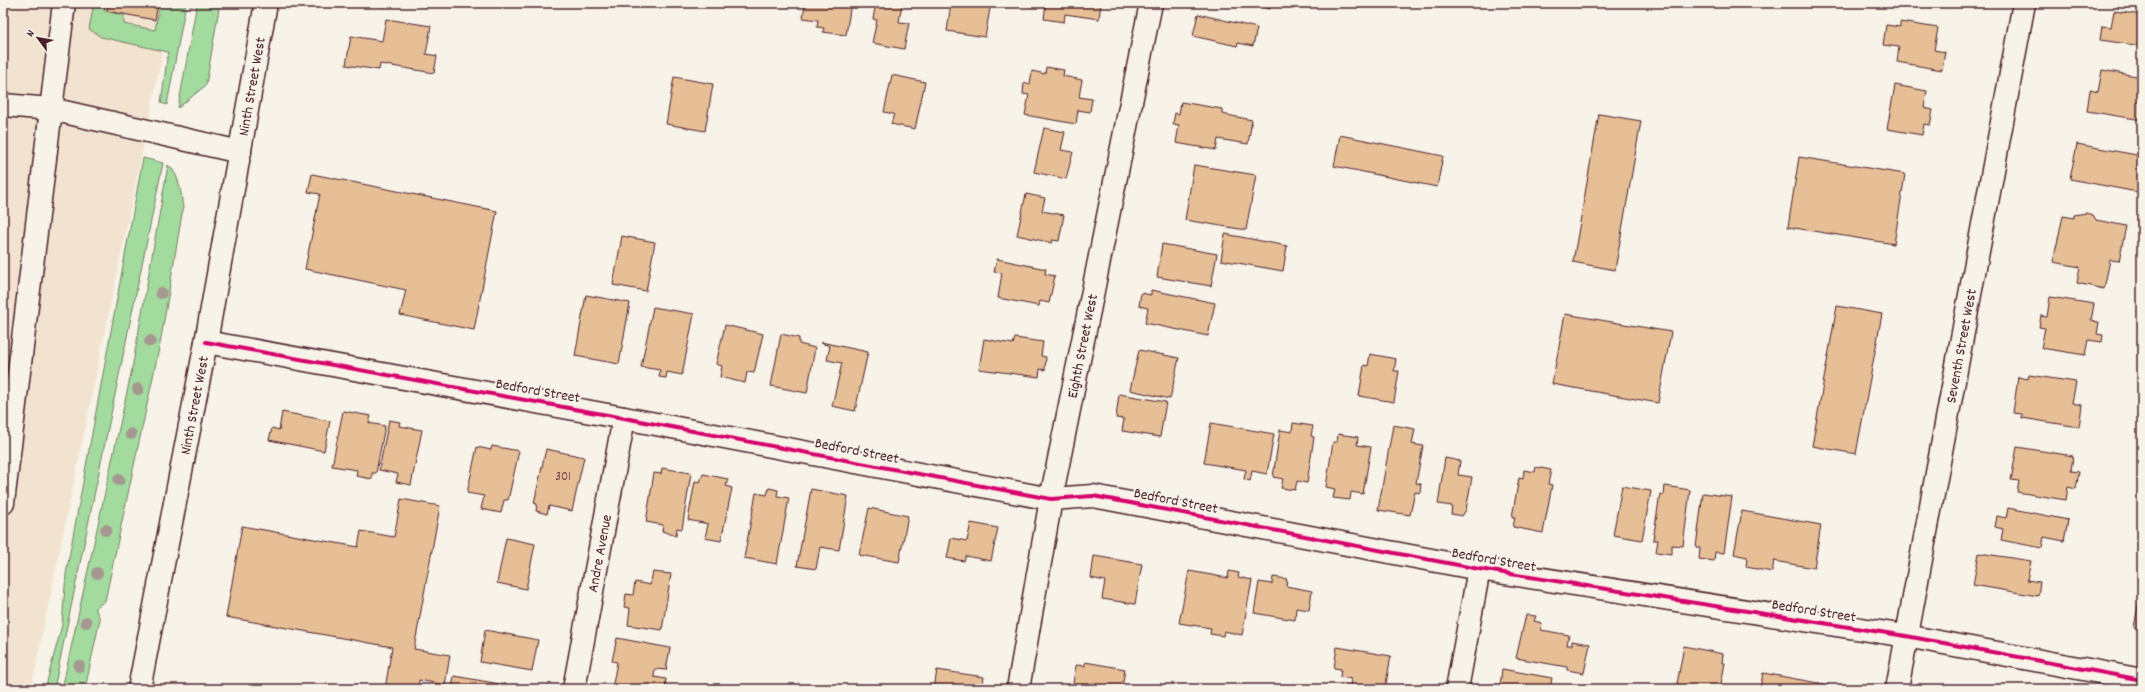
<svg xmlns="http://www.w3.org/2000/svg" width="2145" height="692" viewBox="0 0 2145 692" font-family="Dekko,sans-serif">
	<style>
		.built { fill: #f2e3d0 }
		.green { fill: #a3db9f; stroke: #767d65 }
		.building { fill: #e7bf97; stroke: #4a1f2b }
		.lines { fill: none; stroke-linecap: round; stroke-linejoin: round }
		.minor-casing { stroke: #4a1f2b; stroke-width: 25 }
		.major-casing { stroke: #4a1f2b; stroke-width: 25 }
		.path { stroke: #4a1f2b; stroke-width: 2.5; stroke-dasharray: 4 3; stroke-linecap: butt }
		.minor { stroke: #f7f3e8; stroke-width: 22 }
		.major { stroke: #f7f3e8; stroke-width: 22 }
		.cycleway-casing { stroke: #f7f3e8; stroke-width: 6 }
		.cycleway { stroke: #d6006c; stroke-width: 4 }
		.tree { fill: #a49890 }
		.labels { text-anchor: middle; stroke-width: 4; stroke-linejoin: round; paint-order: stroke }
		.number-label { font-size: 13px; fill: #714746 }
		.street-label { font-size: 15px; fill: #4a1f2b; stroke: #f7f3e8 }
	</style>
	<rect width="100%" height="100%" fill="#f7f3e8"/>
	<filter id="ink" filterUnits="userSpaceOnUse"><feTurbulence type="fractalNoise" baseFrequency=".025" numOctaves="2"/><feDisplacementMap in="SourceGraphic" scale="8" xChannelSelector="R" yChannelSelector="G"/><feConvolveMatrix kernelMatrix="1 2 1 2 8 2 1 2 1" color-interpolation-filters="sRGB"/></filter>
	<g filter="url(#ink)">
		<!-- built -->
		<path class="built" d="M3 3H173L31 689H3Z"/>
		<!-- green -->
		<path class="green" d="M94 3H105L104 11 124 15V24L155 30 160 3H186L167 105 161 103 168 52 101 37 89 29Z
			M197 3H220L206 85 178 108Z
			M143 158 163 163 54 689H45L62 625 66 574Z
			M168 165C180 174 181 194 183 208L160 344 105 601 95 608 100 619 85 689H62L132 369Z"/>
		<!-- building -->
		<path class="building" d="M109 3H158L155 20 107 11Z
			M365 3H386L385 7Z
			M687 3H712L711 7Z
			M805 3H851L846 35 823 32 824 28 817 27 818 20 803 18Z
			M876 3H902L899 22 909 23 904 49 872 43 877 20 873 19Z
			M951 3H991L985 37 947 31Z
			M1046 3H1101L1099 19 1065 14 1064 22 1044 19Z
			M1247 3H1271L1270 9Z
			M1926 3H1946L1945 7Z
			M2114 11 2142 15V46L2100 40 2102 26 2111 27Z
			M1198 14 1257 28 1253 46 1238 43 1237 46 1193 36Z
			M386 19 431 26 426 54 437 56 434 73 380 64 379 70 346 65 351 36 382 41Z
			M1900 22 1938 28 1934 50 1945 52 1942 70 1897 62 1899 47 1883 45 1886 25 1900 27Z
			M1046 67 1064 70 1063 76 1082 80 1079 97 1092 99 1090 112 1078 110 1076 124 1025 115 1029 95 1023 94 1024 83 1030 84 1032 71 1045 74Z
			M2102 70 2142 77V120L2087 111 2090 90 2098 92Z
			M892 75 925 82 915 129 891 124 894 114 884 112Z
			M674 77 713 84 705 131 666 124Z
			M1895 85 1927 91 1924 108 1933 110 1930 125 1924 124 1922 135 1887 129Z
			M1181 102 1222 109V114L1252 120 1248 144 1218 139 1216 150 1176 143 1179 125 1173 124 1175 113 1179 114Z
			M1599 114 1641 121 1615 270 1573 262Z
			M1044 128 1065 132 1061 150 1073 152 1066 179 1034 172Z
			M1340 135 1443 156 1437 187 1334 166Z
			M2077 144 2142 156V193L2070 179Z
			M1799 157 1905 174 1894 244 1788 227Z
			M1194 165 1256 175 1246 230 1185 220Z
			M312 174 497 211 474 330 400 315 406 290 305 269 320 194 308 192Z
			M1026 194 1045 198 1042 211 1064 215 1059 241 1052 240V243L1017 235Z
			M2086 213 2093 215 2096 220 2126 226 2119 261 2110 260 2104 289 2077 283 2080 267 2053 262 2063 216 2074 218V215Z
			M1225 234 1287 246 1283 271 1221 260Z
			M622 236 655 242 646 291 613 285Z
			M1162 244 1217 254 1211 286 1157 277Z
			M997 259 1046 269 1045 274 1055 276 1049 303 1040 301 1039 306 998 298 1002 273 994 272Z
			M1151 290 1215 303 1208 336 1145 323 1148 308 1139 306 1141 293 1151 295Z
			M586 295 630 303 619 364 575 356Z
			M2050 297 2094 304 2091 321 2099 322 2097 334 2103 335 2102 342 2088 340 2085 355 2041 348 2045 328 2039 327 2041 316 2047 317Z
			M1837 306 1882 314 1856 454 1812 446Z
			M653 307 694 314 682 375 667 372 666 378 659 377 660 370 641 367Z
			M1565 314 1671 332 1658 403 1552 384Z
			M725 325 763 334 754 373 747 372 745 383 720 377 722 366 716 364Z
			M781 334 799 338V344L815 348 807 393 771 386Z
			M1015 338 1043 342 1041 356 1046 357 1045 370 1040 369 1039 377 979 369 984 339 1013 344Z
			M821 342 868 352 855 411 832 406 842 363 827 360 830 346 821 343Z
			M1139 350 1179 358 1170 399 1130 390Z
			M1370 354 1396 359 1394 371H1399L1394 402 1359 396 1364 365 1368 366Z
			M2029 375 2076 382 2072 403 2082 405 2079 427 2022 418V414L2013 413 2018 377 2028 379Z
			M1119 394 1166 402 1160 437 1122 431 1124 419 1116 418Z
			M343 411 371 416 369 423 385 426 376 473H372V479L356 476 357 470 332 466Z
			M282 412 330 421 324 451 269 440 272 428 279 430Z
			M389 420 400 422 399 426 422 430 411 485 396 482 398 474 379 470Z
			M1211 423 1274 434 1267 474 1252 471 1250 481 1244 479 1246 470 1204 463Z
			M1293 423 1313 426 1311 436 1314 437 1307 483 1297 481 1295 490 1281 488 1283 479 1273 477 1280 430 1292 432Z
			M1393 425 1415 429 1412 444 1423 446 1416 483 1421 484 1420 493 1415 492 1410 515 1378 510Z
			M1338 434 1358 437 1357 445 1371 447 1363 494 1351 492 1350 500 1333 498 1335 489 1326 487 1333 442H1337Z
			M492 446 519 451 508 500H504L501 513 481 509 484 496 467 493 477 447 491 450Z
			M2017 447 2073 456 2071 471 2079 472 2076 489 2068 487 2066 500 2017 492 2019 481 2011 480Z
			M546 449 584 457 572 511 549 506 547 514 536 511 537 504 534 503Z
			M1445 458 1460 461 1458 475 1472 477 1466 510 1462 516 1451 514 1452 506 1438 504Z
			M1536 467 1551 470 1548 484 1552 485 1543 533 1513 527 1515 517H1512L1519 478 1523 479 1524 470 1535 472Z
			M662 468 691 473 682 529 677 528 676 536 662 531 663 525 646 522 654 473 661 474Z
			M703 474 728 479 726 486 732 488 721 541 705 538 708 524 688 520 695 481 700 482Z
			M1622 486 1651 491 1642 540 1613 535Z
			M1665 486 1690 490 1683 546 1672 545V554L1656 552 1658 540H1653L1660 494 1664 495Z
			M769 488 778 490 777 496 789 498 777 564 744 558 756 493 767 495Z
			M811 489 848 496 839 550 820 547 816 569 797 566Z
			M1703 493 1732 497 1724 553 1715 552 1714 561 1699 559 1700 548 1696 547Z
			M401 499 440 506 414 649 450 655 445 685 419 680 418 689H385L392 647 226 617 242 526 358 547 361 531 394 537Z
			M869 508 908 516 899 562 859 555Z
			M2008 508 2068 520 2064 541 2044 537 2042 548 2001 540 2003 529 1995 527 1997 516 2006 518Z
			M1742 511 1821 525 1814 568 1774 561 1772 572 1746 567 1747 557 1734 554Z
			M971 523 998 528 991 561 966 556 964 561 947 558 951 538 967 541Z
			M506 538 535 544 526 589 497 583Z
			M1979 553 2031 561 2027 580 2040 582 2038 596 1973 585Z
			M1094 556 1142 564 1135 604 1102 599 1105 581 1091 578Z
			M1189 571 1228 578 1229 571 1239 573 1238 577 1252 580 1242 635 1224 631 1223 636 1210 634 1211 628 1179 623Z
			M653 572 671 574 662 630 628 625 630 608 624 607 626 594 633 595 635 582 650 585Z
			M1273 577 1287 579 1286 586 1312 591 1309 610 1296 608 1295 620 1254 613 1259 582 1272 584Z
			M2142 583V630L2134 628Z
			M1526 615 1536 616 1534 621 1542 623 1541 630 1569 635 1567 645H1572V641L1590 644 1584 673 1567 670V667L1516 658Z
			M485 630 538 640 532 671 480 662Z
			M617 638 670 648 666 670 655 669 654 677 666 679 665 689H612L617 662 612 661Z
			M1684 646 1723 654 1722 663H1725L1720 689H1703L1677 684Z
			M1337 647 1391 656 1385 689H1340L1341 684 1350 686 1351 679 1340 677 1341 669 1334 668Z
			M1085 662 1125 669 1122 689H1072L1076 665 1085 666Z
			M1502 669 1552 678 1550 689H1492L1493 684 1500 686Z
			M937 670 984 677 982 689H934Z
			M1763 673 1829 685 1828 689H1760Z
			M454 676 523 688V689H452Z"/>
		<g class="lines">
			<defs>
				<g id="minor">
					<path d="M3 105 51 109 240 152"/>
					<path d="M206 342 624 418 1051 499 1093 496 1479 569 1906 636 2142 680"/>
					<path d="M3 503 64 3"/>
					<path id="s1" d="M574 689 624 418"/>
					<path id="s2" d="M1018 689 1051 499 1151 3"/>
					<path d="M1457 689 1479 569"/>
					<path id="s3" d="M1897 689 2024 3"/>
				</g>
				<g id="major">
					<path id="s4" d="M139 689 206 342 266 3"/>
				</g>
			</defs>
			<!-- minor casing -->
			<use href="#minor" class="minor-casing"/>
			<!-- major casing -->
			<use href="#major" class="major-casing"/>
			<!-- path -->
			<path class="path" d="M182 3 193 5"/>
			<!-- minor -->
			<use href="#minor" class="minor"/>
			<!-- major -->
			<use href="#major" class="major"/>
			<defs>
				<path id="cycleway" d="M206 342 624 418 1051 499 1093 496 1479 569 1906 636 2142 680"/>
			</defs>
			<!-- cycleway casing -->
			<use href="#cycleway" class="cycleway-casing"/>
			<!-- cycleway -->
			<use href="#cycleway" class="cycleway"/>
		</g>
		<!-- trees -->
		<g class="tree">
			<circle cx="161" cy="293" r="6"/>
			<circle cx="150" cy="341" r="6"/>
			<circle cx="138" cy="389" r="6"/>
			<circle cx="131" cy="434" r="6"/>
			<circle cx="119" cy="480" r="6"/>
			<circle cx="106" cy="530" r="6"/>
			<circle cx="97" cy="573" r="6"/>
			<circle cx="86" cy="622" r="6"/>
			<circle cx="79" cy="666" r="6"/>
		</g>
	</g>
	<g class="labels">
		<!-- number labels -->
		<g class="number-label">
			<text x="563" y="480">301</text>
		</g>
		<!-- street labels -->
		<g class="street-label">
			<text dy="5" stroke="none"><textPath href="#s4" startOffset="613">Ninth Street West</textPath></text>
			<text dy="5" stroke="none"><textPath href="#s2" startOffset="349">Eighth Street West</textPath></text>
			<text dy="5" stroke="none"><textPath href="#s3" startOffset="349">Seventh Street West</textPath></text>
			<text transform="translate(538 390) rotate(10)" y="5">Bedford Street</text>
			<text dy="5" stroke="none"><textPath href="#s4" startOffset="289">Ninth Street West</textPath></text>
			<text transform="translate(857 450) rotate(11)" y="5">Bedford Street</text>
			<text transform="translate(1176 500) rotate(11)" y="5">Bedford Street</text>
			<text dy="5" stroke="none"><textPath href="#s1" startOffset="138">Andre Avenue</textPath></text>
			<text transform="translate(1494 559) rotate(10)" y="5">Bedford Street</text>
			<text transform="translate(1814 610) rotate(9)" y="5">Bedford Street</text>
		</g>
	</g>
	<!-- margin -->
	<rect width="2145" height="692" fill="none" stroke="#f7f3e8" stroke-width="16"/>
	<rect x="8" y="8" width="2129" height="676" fill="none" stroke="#4a1f2b" stroke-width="1.5" filter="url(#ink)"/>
	<!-- north arrow -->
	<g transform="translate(38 38) rotate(302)" stroke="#f7f3e8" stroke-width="3" paint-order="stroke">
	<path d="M0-3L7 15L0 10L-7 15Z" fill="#4a1f2b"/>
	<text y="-6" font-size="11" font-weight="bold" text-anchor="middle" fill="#4a1f2b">N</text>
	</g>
</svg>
